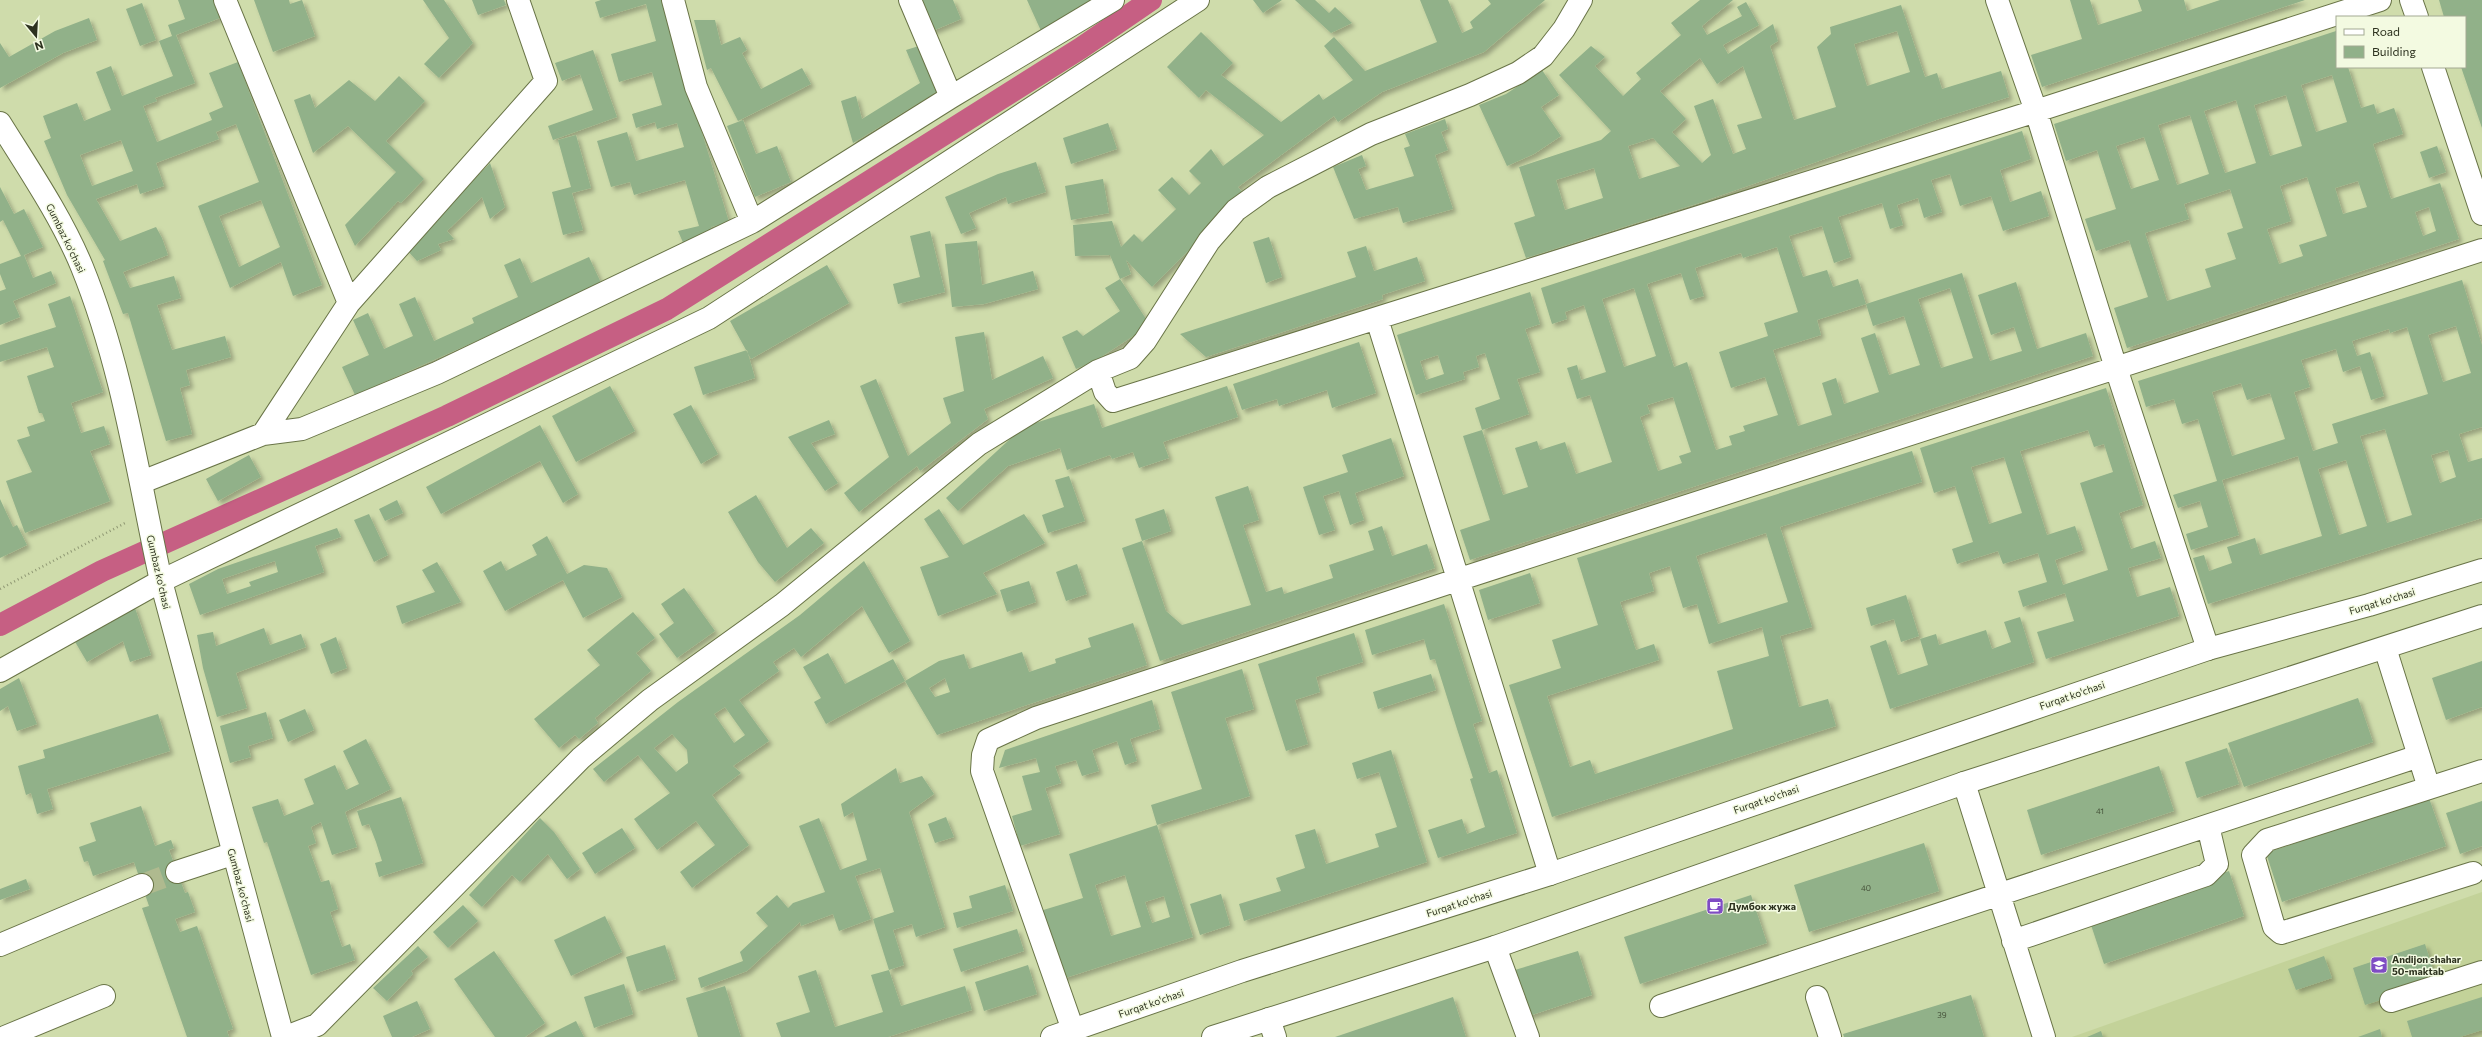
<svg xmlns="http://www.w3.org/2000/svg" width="2482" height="1037" viewBox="0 0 2482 1037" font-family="Commissioner,sans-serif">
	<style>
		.built { fill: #c3d299 }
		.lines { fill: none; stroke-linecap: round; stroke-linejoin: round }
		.canal { stroke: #c65f83; stroke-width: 22 }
		.building { fill: #91b189; fill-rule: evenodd; filter: url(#shadow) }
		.minor-tunnel { stroke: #afba8f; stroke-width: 22; stroke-dasharray: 22 11; stroke-linecap: butt }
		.minor-casing { stroke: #697447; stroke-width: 24 }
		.major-casing { stroke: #697447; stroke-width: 24 }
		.path { stroke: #8f9873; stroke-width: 2.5; stroke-dasharray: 1 3; stroke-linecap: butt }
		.minor { stroke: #fff; stroke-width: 22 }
		.major { stroke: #fff; stroke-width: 22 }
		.labels { text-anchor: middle; stroke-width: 3; stroke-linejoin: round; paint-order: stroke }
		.number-label { font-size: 8px; fill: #46523a }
		.street-label { font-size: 10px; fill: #2d321f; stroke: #f3fae1 }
		.poi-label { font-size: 10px; font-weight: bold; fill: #2d321f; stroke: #f3fae1; text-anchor: start }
	</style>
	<defs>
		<filter id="shadow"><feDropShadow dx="3.5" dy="3.5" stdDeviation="2" flood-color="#0004"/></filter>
	</defs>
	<rect width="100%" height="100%" fill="#cfdcab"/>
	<!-- built -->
	<path class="built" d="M2482 892V1037H2072Z"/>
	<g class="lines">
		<!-- canal -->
		<path class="canal" d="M0 625 102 571 447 416 667 309 1081 48 1151 0"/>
	</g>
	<!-- building -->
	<path class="building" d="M178 0H213L220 18 176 35 195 83 155 98 157 101 143 106 157 142 212 120 209 113 223 107 209 73 238 62 322 285 293 296 281 262 230 288 198 206 259 182 236 124 216 132 219 139 156 163 164 186 140 194 137 184 96 199 120 241 156 227 162 238 168 255 123 272 130 288 174 276 181 298 157 305 172 350 225 336 231 357 186 370 190 385 180 388 192 434 166 441 128 313 123 314 103 261 105 260 67 195 44 141 51 138 43 116 77 103 84 121 111 110 96 72 111 66 122 96 173 76 159 41 172 36 168 25 185 19ZM121 140 133 171 92 186 80 155ZM261 200 280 247 239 267 219 216Z
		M254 0H289L290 4 302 0 315 36 273 52Z
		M423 0H444L473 43 439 78 424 64 449 38Z
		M472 0H504L506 5 478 15Z
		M601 0H662L729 222 711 227 714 234 685 247 678 231 699 226 685 180 634 195 630 182 611 187 597 141 627 132 636 161 684 147 677 123 657 129 655 122 636 128 632 114 662 105 652 72 619 82 611 54 656 41 646 4 600 18 595 2Z
		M917 0H953L961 19 930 32Z
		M1027 0H1097L1042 33Z
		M1253 0H1282L1263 13Z
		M1295 0H1315L1329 13 1335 7 1352 23 1331 33Z
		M1420 0H1448L1462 33 1473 28 1470 22 1491 4 1488 0H1545L1484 52 1382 92 1338 122 1334 116 1238 187 1242 192 1201 234 1203 236 1152 287 1126 260 1131 274 1120 279 1150 325 1098 359 1076 369 1062 337 1077 330 1083 336 1120 311 1105 288 1120 279 1110 255 1075 256 1073 225 1112 221 1121 247 1134 234 1142 242 1176 209 1158 190 1172 177 1189 195 1201 183 1189 171 1211 149 1223 166 1264 135 1206 90 1199 98 1167 67 1201 32 1233 63 1221 75 1281 122 1319 94 1323 100 1353 80 1324 46 1334 37 1365 71 1437 42Z
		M1700 0H1733L1702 26 1707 35 1742 16 1737 7 1746 2 1759 25 1723 45 1728 54 1773 24 1778 41 1770 46 1794 120 1836 107 1817 47 1831 34 1830 27 1901 5 1925 77 1937 73 1942 89 2001 71 2009 97 1939 119 1699 203 1526 258 1514 223 1535 216 1519 167 1601 140 1611 131 1559 75 1591 46 1605 57 1595 66 1623 96 1641 79 1636 73 1681 35 1671 23ZM1897 31 1910 72 1867 86 1854 44ZM1700 58 1717 84 1743 66 1762 118 1737 125 1746 149 1733 154 1713 99 1694 106 1711 155 1702 163 1672 132 1686 119 1660 91ZM1653 138 1680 166 1639 179 1628 146ZM1594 168 1603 198 1565 210 1556 180Z
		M2070 0H2090L2098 25 2142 11 2138 0H2184L2187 11 2220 0H2305L2042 87 2031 55 2082 39Z
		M2439 0H2482V128L2461 67H2465V17H2444Z
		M142 3 156 40 140 46 126 9Z
		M89 18 97 40 63 53 0 88V43L9 57 55 31Z
		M694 20H715L721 45 740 37 747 50 742 53 761 89 802 68 811 84 738 121 711 68 707 70Z
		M2336 31 2337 67H2348L2361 108 2374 104 2377 114 2394 108 2403 134 2373 144 2391 199 2440 183 2459 239 2127 348 2114 308 2148 297 2129 240 2096 251 2085 219 2116 209 2097 150 2066 161 2054 124ZM2332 75 2347 122 2316 132 2301 85ZM2286 95 2302 146 2270 156 2254 105ZM2236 100 2256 163 2225 173 2204 111ZM2190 115 2209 174 2177 185 2158 125ZM2144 137 2159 180 2131 189 2116 146ZM2307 177 2327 236 2299 245 2303 256 2279 264 2267 229 2291 221 2280 186ZM2358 181 2367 207 2343 214 2335 188ZM2230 189 2243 228 2227 233 2236 259 2205 269 2211 287 2167 301 2145 233 2189 219 2184 204ZM2429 207 2436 231 2423 236 2415 212Z
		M919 46 940 90 853 143 841 101 856 96 862 119 920 83 906 50Z
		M593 50 617 117 553 140 548 126 593 110 580 74 562 81 555 63Z
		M1542 70 1559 95 1541 107 1561 136 1534 154 1507 166 1479 105 1506 94Z
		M399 76 425 101 386 141 424 179 401 203 398 201 355 246 345 225 396 172 348 126 313 153 294 100 310 94 315 108 349 80 375 101Z
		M1445 119 1448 129 1441 132 1448 150 1435 155 1453 209 1403 223 1398 207 1354 219 1333 167 1362 155 1366 166 1358 169 1366 190 1414 176 1404 148 1410 146 1405 134Z
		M743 120 756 154 777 146 791 182 755 197 727 126Z
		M1108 123 1117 149 1071 164 1063 138Z
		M2022 131 2031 159 2000 170 2010 202 2041 191 2049 216 2003 231 1991 196 1960 206 1950 174 1931 180 1942 212 1924 218 1918 198 1897 205 1903 225 1890 229 1882 203 1838 217 1851 257 1834 263 1822 226 1789 236 1803 277 1827 270 1833 287 1858 279 1866 304 1817 320 1821 335 1773 350 1798 426 1832 415 1822 383 1836 378 1844 404 1879 392 1861 338 1875 333 1889 375 1920 365 1904 316 1873 326 1866 304 1962 273 1990 361 2022 351 2014 327 1991 335 1978 295 2016 282 2037 349 2086 333 2093 356 1470 560 1460 530 1490 520 1463 436 1482 430 1503 495 1528 487 1515 448 1537 441 1540 450 1565 442 1576 474 1612 462 1590 395 1577 399 1567 368 1577 365 1581 380 1606 372 1584 305 1565 312 1567 319 1552 324 1541 288ZM1777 247 1798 312 1764 323 1768 336 1719 352 1731 388 1765 377 1778 415 1743 426 1745 431 1729 436 1732 445 1716 450 1687 362 1674 367 1647 284 1681 273 1690 300 1704 296 1695 268 1741 253 1743 258ZM1634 288 1656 356 1624 367 1602 299ZM1950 288 1973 358 1941 368 1918 299ZM1673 397 1691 452 1679 456 1682 463 1658 471 1640 417 1650 413 1647 405Z
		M576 135 591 188 572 193 583 230 563 235 552 192 571 187 558 140Z
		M2437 146 2446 172 2429 178 2420 152Z
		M1036 162 1046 192 1008 204 1006 197 969 213 976 228 961 234 945 197 998 174Z
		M490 163 505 207 490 219 482 197 447 231 454 239 438 244 441 250 417 261 406 249Z
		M1103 179 1109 213 1071 220 1065 186Z
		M0 187 14 214 24 209 43 247 24 255 33 278 51 271 56 283 13 301 20 317 0 325V291L6 289 0 274V264L21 256 3 220 0 222Z
		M930 231 945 292 898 304 893 284 920 277 910 236Z
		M1269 237 1282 277 1266 283 1253 242Z
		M977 241 982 285 1033 271 1038 289 984 304 952 307 945 244Z
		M1366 246 1374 271 1417 257 1425 281 1382 295 1383 299 1206 357 1180 334 1356 277 1347 252Z
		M589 257 602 285 355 395 342 367 369 355 353 320 368 313 384 349 413 336 399 304 415 297 434 341 474 323 472 318 518 297 504 265 520 258 531 283Z
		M827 265 849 303 751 359 730 321Z
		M2462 280 2482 345V427L2459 434 2468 462 2482 458V518L2208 604 2193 558 2204 555 2209 571 2232 563 2227 547 2255 538 2260 555 2322 536 2298 456 2222 480 2239 535 2191 550 2186 534 2208 527 2200 501 2178 508 2173 495 2217 481 2198 419 2182 424 2174 399 2146 407 2138 381ZM2456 326 2471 373 2443 382 2428 335ZM2407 327 2428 394 2332 424 2338 443 2313 451 2294 392 2310 387 2301 360 2336 349 2343 372 2360 366 2371 400 2384 396 2370 352 2357 356 2352 341 2389 329 2390 333ZM2241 383 2247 400 2270 393 2285 439 2232 456 2212 392ZM2385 429 2412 515 2387 523 2360 436ZM2448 450 2456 477 2440 483 2431 455ZM2346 460 2367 526 2339 535 2318 469Z
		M1530 292 1540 324 1525 329 1540 372 1517 379 1529 414 1482 430 1475 408 1500 399 1485 353 1476 356 1479 367 1463 372 1465 379 1416 395 1397 335ZM1438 355 1444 374 1426 380 1420 361Z
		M70 296 103 392 71 403 81 433 104 426 110 444 90 451 110 501 25 533 6 481 32 472 17 440 30 436 27 427 45 421 42 413H39L27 376 54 367 47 347 0 362V345L56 327 48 304Z
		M984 332 992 380 1043 356 1053 378 984 409 988 419 920 471 917 466 859 512 844 493 889 457 860 386 876 379 908 456 951 423 943 398 964 391 955 337Z
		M1359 342 1376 393 1332 408 1327 390 1279 406 1277 399 1242 410 1233 384Z
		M747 350 755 378 703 395 694 367Z
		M610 386 635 431 576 462 552 416Z
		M1227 386 1238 417 1163 442 1169 458 1139 468 1133 452 1112 459 1110 455 1067 470 1060 448 1008 466 958 511 946 498 1023 427 1094 404 1102 428Z
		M2106 388 2143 505 2119 513 2131 549 2155 541 2161 558 2128 568 2137 597 2170 587 2179 616 2046 659 2037 632 2074 621 2065 593 2023 607 2018 591 2047 582 2038 553 2003 564 1998 551 1957 564 1952 549 1973 542 1955 486 1934 493 1920 448ZM2088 430 2094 447 2104 444 2113 472 2080 483 2108 570 2063 585 2055 560 2083 550 2075 526 2047 535 2020 451ZM2004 457 2022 513 1989 524 1971 467Z
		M691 405 718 454 701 464 673 414Z
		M829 420 835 434 811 443 838 483 825 491 788 437Z
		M540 425 578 494 563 503 540 461 441 514 426 487Z
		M1391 438 1404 476 1355 493 1364 520 1350 525 1339 491 1323 496 1335 530 1319 535 1303 487 1348 472 1342 455Z
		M1912 451 1922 482 1780 527 1812 627 1780 636 1799 707 1828 699 1836 726 1552 817 1509 685 1561 668 1552 640 1598 625 1577 558ZM1766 533 1788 602 1718 624 1696 556ZM1670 566 1683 608 1697 604 1709 644 1762 627 1769 656 1717 671 1733 729 1595 774 1590 760 1570 767 1547 696 1659 660 1654 644 1636 650 1620 602 1654 591 1649 573Z
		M249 455 261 477 218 501 206 479Z
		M1069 476 1085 521 1048 533 1042 515 1064 507 1055 480Z
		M1248 486 1259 520 1243 525 1266 592 1282 587 1284 594 1333 578 1329 565 1374 550 1368 531 1382 526 1392 556 1427 544 1435 568 1160 661 1122 548 1142 541 1166 611 1182 625 1251 605 1215 497Z
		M756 495 787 548 811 528 824 543 775 582 758 562 728 512Z
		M0 499 13 527 17 525 27 545 0 558Z
		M397 500 403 513 385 521 379 509Z
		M939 509 963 545 1024 514 1045 543 983 573 997 594 938 616 920 567 949 557 924 519Z
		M1164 509 1171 531 1142 541 1135 519Z
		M369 514 388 555 374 562 354 520Z
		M337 528 341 537 315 546 324 572 200 615 189 584 218 569ZM275 561 278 572 249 582 251 586 227 594 222 579Z
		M547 536 567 574 584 565 607 568 622 597 583 618 563 580 505 611 483 571 501 561 506 571 537 555 532 545Z
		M864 561 910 641 889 653 862 606 801 657 794 648 773 662 779 671 739 700 769 741 733 766 741 773 712 795 749 845 692 888 680 872 715 845 696 821 657 850 634 819 670 793 638 755 604 782 593 769 678 702 800 615ZM725 707 745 735 734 743 714 714ZM672 734 687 750 688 763 676 772 654 748Z
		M437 562 461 602 402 624 396 606 435 592 422 570Z
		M1077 564 1087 594 1066 601 1056 572Z
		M1530 573 1540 603 1488 620 1479 590Z
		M1029 581 1036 602 1007 612 1000 590Z
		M684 588 715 631 677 658 659 634 674 623 661 604Z
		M1906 595 1919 636 1901 642 1894 619 1871 626 1866 608Z
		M1444 604 1482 721 1473 724 1489 773 1497 770 1517 833 1438 858 1428 830 1462 819 1467 834 1485 827 1470 779 1473 778 1457 729 1435 659 1430 660 1424 639 1372 655 1365 630Z
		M134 605 151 655 130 662 123 641 87 662 74 640Z
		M633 612 655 638 636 653 651 671 595 718 598 723 579 739 575 735 559 748 534 719 600 665 587 650Z
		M2020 617 2034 662 1890 709 1870 646 1886 640 1898 675 1928 665 1920 639 1936 634 1939 645 1986 630 1992 649 2011 642 2004 622Z
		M1133 623 1147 665 937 735 905 681 939 661 964 654 969 669 1022 652 1029 672 1056 663 1055 659 1091 647 1088 638ZM945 678 950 692 935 697 929 688Z
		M264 628 270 645 301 634 306 647 236 673 247 708 217 717 203 668 197 635 213 632 216 646Z
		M1354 633 1363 662 1316 677 1320 692 1295 700 1308 744 1286 751 1258 664Z
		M336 637 347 668 331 674 320 644Z
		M828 653 845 684 893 659 905 681 826 724 814 702 821 698 803 667Z
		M2482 661V707L2446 720 2432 678Z
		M1242 669 1254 709 1225 718 1250 796 1157 825 1151 805 1202 789 1171 692Z
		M1431 674 1436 690 1378 709 1373 692Z
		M19 678 37 724 17 731 8 706 0 711V689Z
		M2358 698 2373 742 2244 787 2228 743Z
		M1152 700 1160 729 1130 739 1137 761 1125 765 1117 741 1092 750 1099 771 1082 776 1076 760 1055 766 1061 783 1045 788 1060 834 1020 846 1012 816 1032 810 1022 776 1040 772 1036 758 999 768 1005 750Z
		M305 709 314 730 288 742 279 720Z
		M266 712 273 738 248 746 251 757 230 763 220 726Z
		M158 714 170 751 47 789 53 809 37 814 31 793 26 795 18 766 45 758 43 750Z
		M366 739 391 789 345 812 357 847 332 855 321 822 311 827 316 843 308 846 321 882 329 880 338 909 330 912 342 947 350 944 355 960 311 975 267 842 264 843 252 807 278 799 284 816 314 804 304 779 335 765 346 790 359 784 343 751Z
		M2227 748 2239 784 2197 798 2185 762Z
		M1391 750 1427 862 1244 921 1239 904 1281 891 1276 878 1305 868 1295 835 1315 829 1326 864 1379 847 1375 834 1397 827 1379 772 1357 779 1352 763Z
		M2159 766 2174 811 2041 855 2027 810Z
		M896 768 900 783 922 776 934 794 909 812 945 927 916 937 912 924 893 930 904 965 889 970 873 919 894 912 880 868 855 876 871 919 839 931 833 914 801 926 800 922 747 971 701 988 698 978 743 961 740 952 768 926 756 913 777 895 788 908 793 903 825 892 799 826 819 818 840 870 867 860 853 812 844 817 841 804Z
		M401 797 423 863 379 877 375 863 382 861 376 842 369 824 362 826 357 811Z
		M2429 798 2446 846 2282 902 2266 853Z
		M2482 801V846L2460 854 2446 813Z
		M141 806 155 846 171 840 174 848 169 850 185 893 188 892 195 912 175 919 180 932 197 926 233 1029 227 1031 229 1037H187L142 908 149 906 134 862 93 876 88 861 84 862 79 847 96 841 90 823Z
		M946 817 954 837 935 843 928 824Z
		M540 818 554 832 580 869 567 879 548 854 520 882 512 875 482 907 469 895Z
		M1157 825 1193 937 1062 979 1040 911 1083 898 1069 854ZM1125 875 1141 927 1111 936 1095 885ZM1164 896 1170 917 1152 923 1145 902Z
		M622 828 635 848 595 874 582 853Z
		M1924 843 1939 891 1809 932 1794 885Z
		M2229 871 2244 916 2104 964 2089 919Z
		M26 879 30 889 0 900V889Z
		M1005 885 1013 911 957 928 953 913 972 908 969 896Z
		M1221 894 1230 925 1200 935 1190 904Z
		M1751 895 1767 943 1640 984 1624 937Z
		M463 905 478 921 448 948 433 932Z
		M605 916 622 952 571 976 554 940Z
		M1017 929 1024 951 961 972 953 949Z
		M2425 944 2437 982 2365 1005 2353 968Z
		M665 945 676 979 637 992 626 957Z
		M418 946 428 957 411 971 413 974 387 1001 373 988Z
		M494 951 545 1023 525 1037H495L454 979Z
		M1578 951 1592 995 1523 1018 1508 972Z
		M2324 956 2332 978 2296 990 2288 969Z
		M1028 965 1037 994 984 1011 975 982Z
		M816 970 835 1027 883 1012 871 975 889 970 901 1006 965 986 972 1010 888 1037H781L776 1023 810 1012 798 976Z
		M624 984 633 1014 594 1028 584 997Z
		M725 986 741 1037H698L686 998Z
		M1971 995 1984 1037H1844L1843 1034Z
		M1453 997 1466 1037H1335Z
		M2482 997V1030L2460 1037H2412L2407 1021Z
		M417 1001 430 1029 412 1037H392L383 1016Z
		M576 1021 584 1037H544Z
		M2380 1029 2382 1037H2358Z
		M2101 1031 2103 1037H2087Z"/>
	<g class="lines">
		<!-- minor-tunnel -->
		<path class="minor-tunnel" d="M142 885 177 872"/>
		<defs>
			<path id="minor" d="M225 0 349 303
				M673 0 696 87 752 222
				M910 0 951 97
				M1997 0 2036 111 2116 368 2208 649
				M2411 0 2417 17
				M2433 67 2482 214
				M1377 319 1550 874
				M1098 371 1105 392 1113 401 2036 111 2380 0
				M263 434 349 303 546 81 518 0
				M142 482 263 434 302 429 437 373 752 222 951 97 1113 0
				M0 671 161 581 709 318 1198 0
				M2419 756 2429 788 2267 840 2253 855 2274 927 2281 933 2473 873
				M1964 783 2044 1037
				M2429 788 2482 771
				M177 872 232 854
				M2013 941 2206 875 2217 864 2208 826
				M0 945 142 885
				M1495 947 1528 1037
				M1817 997 1830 1037
				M2391 1001 2482 972
				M1661 1006 2419 756 2385 648
				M1269 1019 1275 1037
				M1073 1030 982 771 983 755 988 740 1036 718 1457 580 2482 250
				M5 1037 104 996
				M286 1037 317 1025 581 758 650 700 782 605 979 444 1098 371 1130 358 1145 341 1209 241 1236 210 1268 187 1371 134 1470 95 1518 73 1543 56 1564 29 1581 0"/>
			<path id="major" d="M0 123C28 168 62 218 82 267 123 368 138 476 161 581L283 1037
				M1052 1037 1242 971 1550 874 2208 649 2369 605 2482 570
				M1213 1037 1495 947 1964 783 2482 616"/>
		</defs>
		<!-- minor casing -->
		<use href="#minor" class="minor-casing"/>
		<!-- major casing -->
		<use href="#major" class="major-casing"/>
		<!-- path -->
		<path class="path" d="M0 589 127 522"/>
		<!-- minor -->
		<use href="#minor" class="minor"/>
		<!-- major -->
		<use href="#major" class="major"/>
	</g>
	<!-- icons -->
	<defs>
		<symbol id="cafe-square" viewBox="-11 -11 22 22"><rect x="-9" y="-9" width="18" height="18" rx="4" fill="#7f4cc4" stroke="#f3fae1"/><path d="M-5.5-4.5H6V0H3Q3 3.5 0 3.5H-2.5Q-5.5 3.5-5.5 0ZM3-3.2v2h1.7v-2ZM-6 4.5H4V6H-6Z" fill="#fff"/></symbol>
		<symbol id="school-square" viewBox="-11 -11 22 22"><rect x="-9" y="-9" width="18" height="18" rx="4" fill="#7f4cc4" stroke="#f3fae1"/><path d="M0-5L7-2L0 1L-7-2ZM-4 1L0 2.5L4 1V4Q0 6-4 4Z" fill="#fff"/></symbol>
	</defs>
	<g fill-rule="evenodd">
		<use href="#cafe-square" x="1705" y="896" width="20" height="20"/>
		<use href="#school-square" x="2369" y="955" width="20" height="20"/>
	</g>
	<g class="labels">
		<!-- number labels -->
		<g class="number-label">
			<text x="2100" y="814">41</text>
			<text x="1866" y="891">40</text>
			<text x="1942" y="1018">39</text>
		</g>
		<!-- street labels -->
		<g class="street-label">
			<text transform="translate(66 238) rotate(64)" y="4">Gumbaz ko'chasi</text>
			<text transform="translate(159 572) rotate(77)" y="4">Gumbaz ko'chasi</text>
			<text transform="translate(2382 601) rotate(-17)" y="4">Furqat ko'chasi</text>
			<text transform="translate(2072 695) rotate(-19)" y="4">Furqat ko'chasi</text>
			<text transform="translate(1766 799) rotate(-19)" y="4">Furqat ko'chasi</text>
			<text transform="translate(241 885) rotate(75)" y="4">Gumbaz ko'chasi</text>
			<text transform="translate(1459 903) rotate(-18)" y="4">Furqat ko'chasi</text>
			<text transform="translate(1151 1003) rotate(-19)" y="4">Furqat ko'chasi</text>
		</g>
		<!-- poi labels -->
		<g class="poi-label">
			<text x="1728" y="910">Думбок жужа</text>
			<text x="2392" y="963">Andijon shahar<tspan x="2392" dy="12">50-maktab</tspan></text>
		</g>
	</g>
	<!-- legend -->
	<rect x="2336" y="16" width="130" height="52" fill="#f3fae1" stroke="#a4aa93"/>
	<rect x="2344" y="29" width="20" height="6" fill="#ffffff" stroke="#a4aa93"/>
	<text x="2372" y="36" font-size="12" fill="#2d321f">Road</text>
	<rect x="2344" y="46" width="20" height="12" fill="#91b189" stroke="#a4aa93"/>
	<text x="2372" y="56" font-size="12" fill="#2d321f">Building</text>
	<!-- north arrow -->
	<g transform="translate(36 36) rotate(162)" stroke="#f3fae1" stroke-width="3" paint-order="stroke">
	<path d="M0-3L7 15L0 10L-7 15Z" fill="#2d321f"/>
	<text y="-6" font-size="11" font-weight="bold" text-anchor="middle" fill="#2d321f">N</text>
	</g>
</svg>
